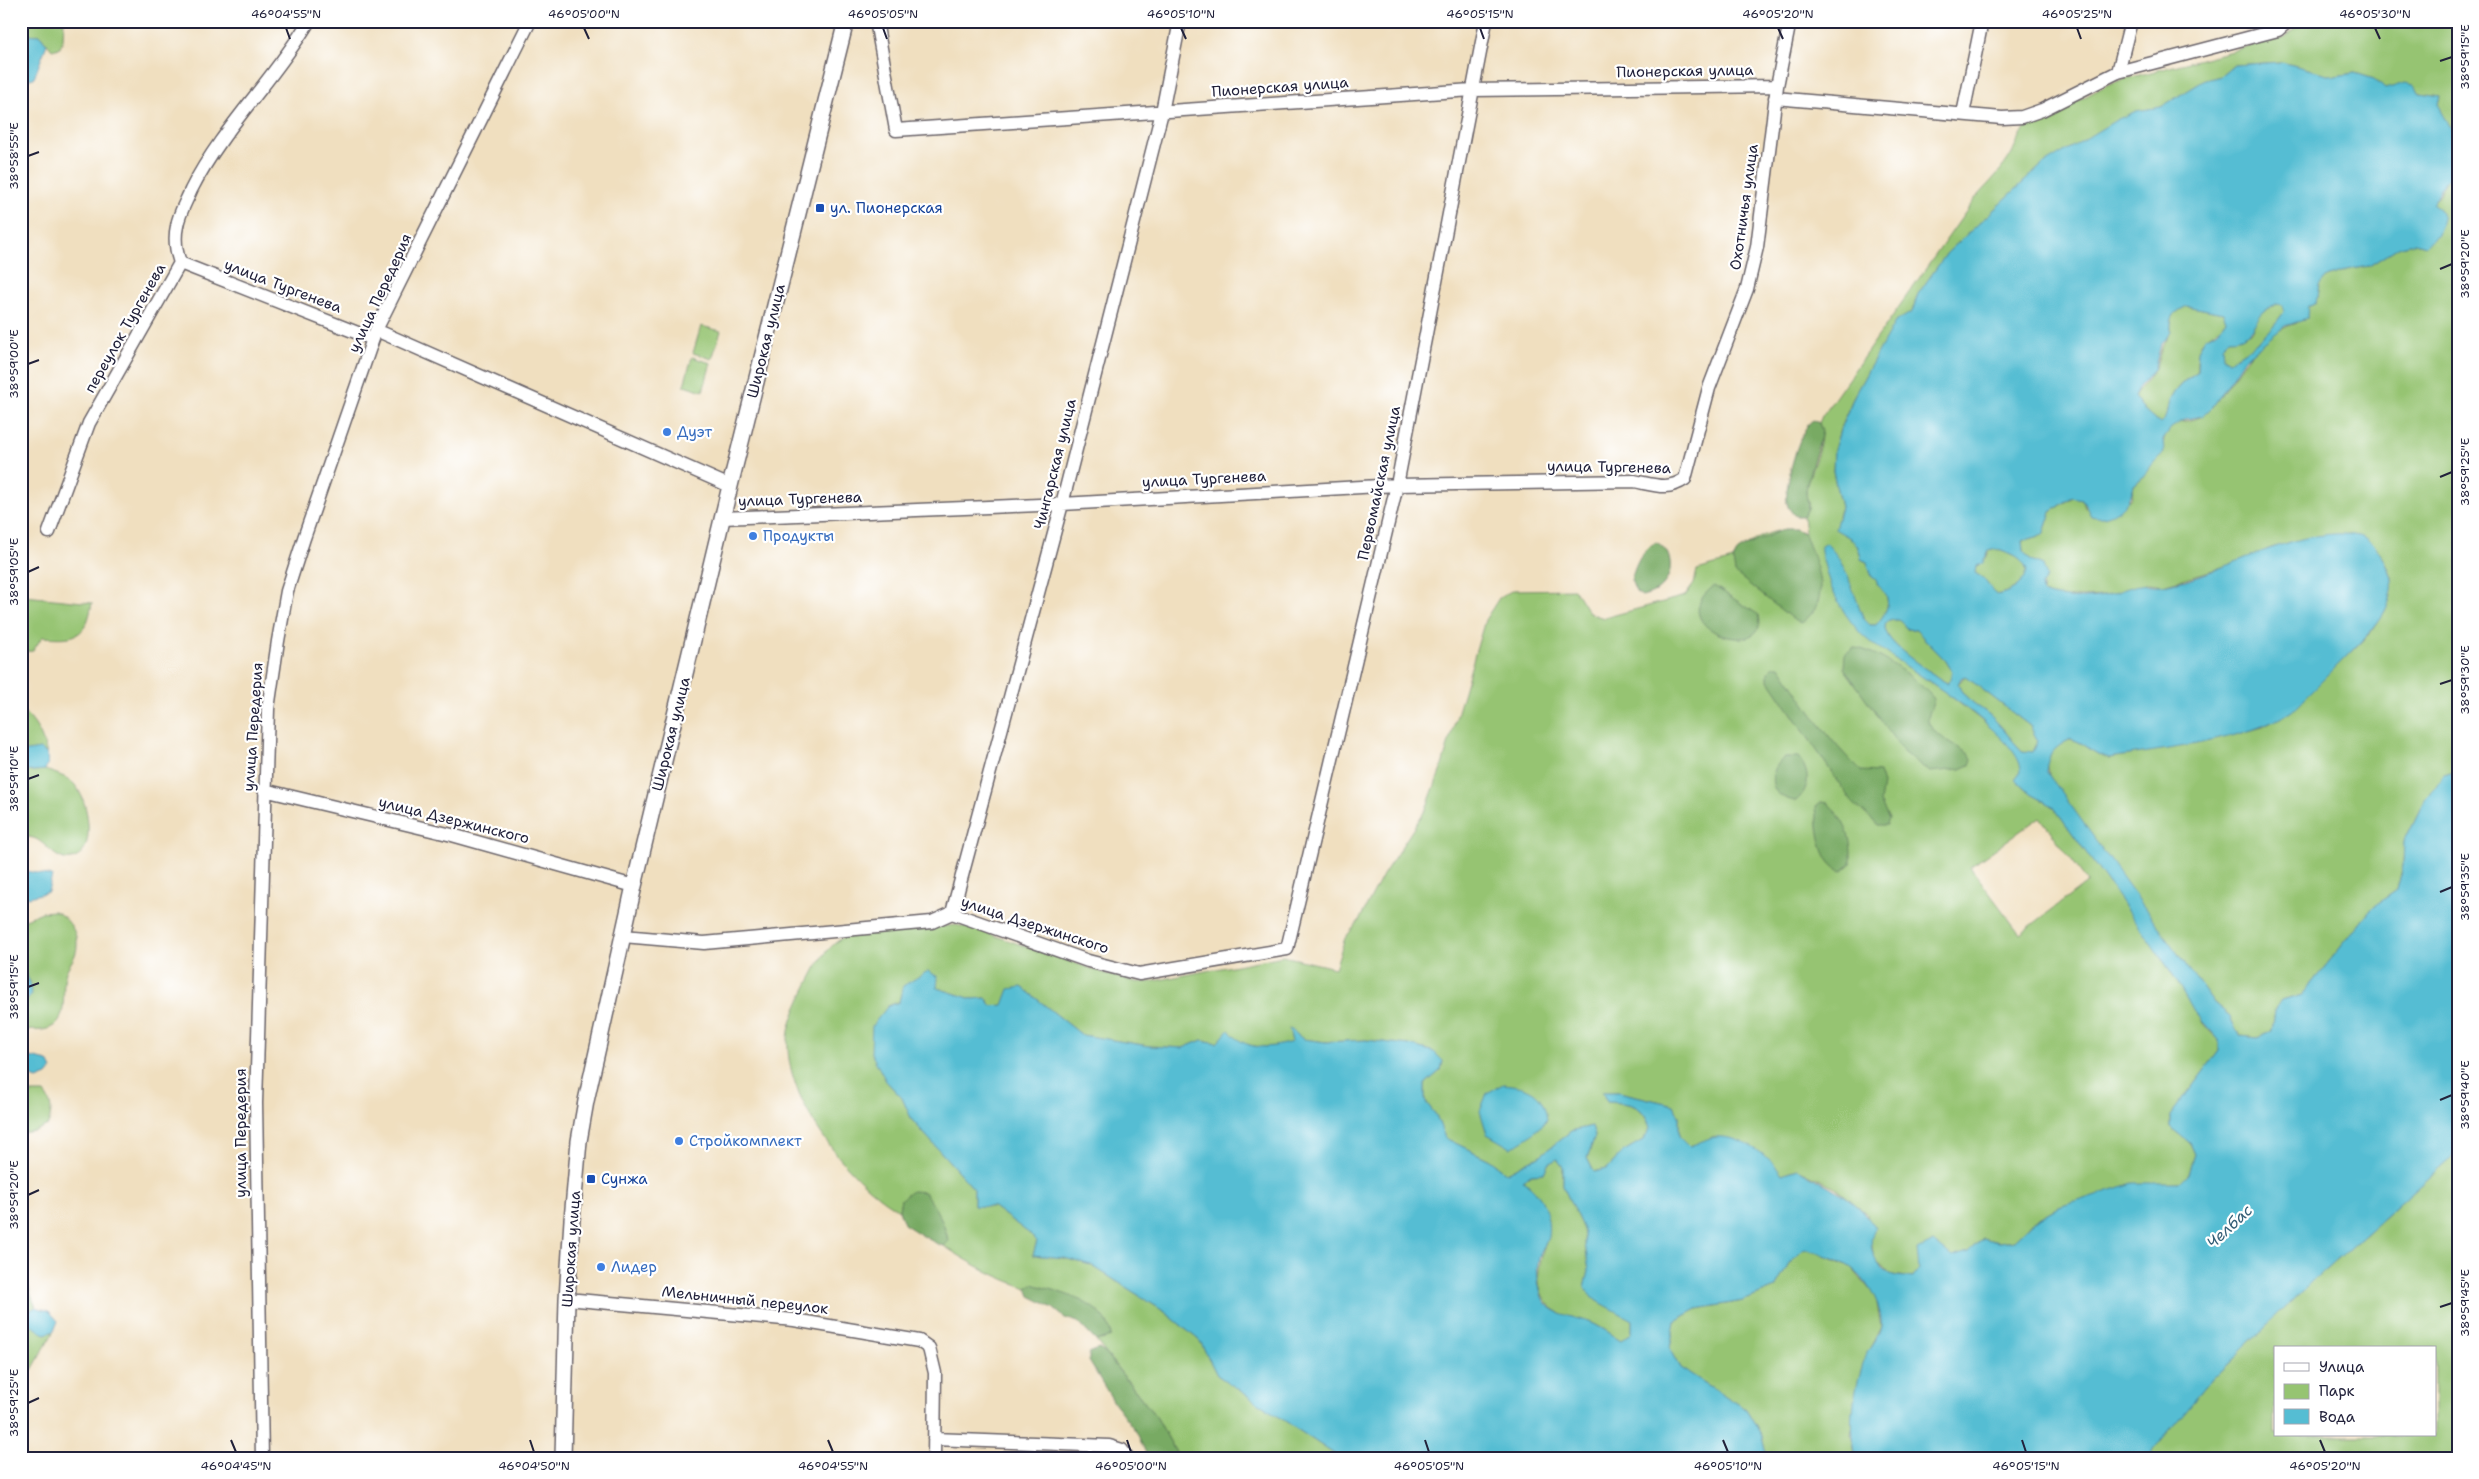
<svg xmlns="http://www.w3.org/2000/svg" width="2479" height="1479" viewBox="0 0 2479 1479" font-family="'Shantell Sans',sans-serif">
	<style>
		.green { fill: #96c472; stroke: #5c7356; fill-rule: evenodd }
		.forest { fill: #78aa64; stroke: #4d6650 }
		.water { fill: #55bdd3; stroke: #3c7087; fill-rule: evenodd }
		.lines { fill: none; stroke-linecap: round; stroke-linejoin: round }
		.minor-casing { stroke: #6a6469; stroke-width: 15 }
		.tertiary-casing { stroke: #6a6469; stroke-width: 18 }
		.minor { stroke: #fff; stroke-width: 12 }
		.tertiary { stroke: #fff; stroke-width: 15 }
		.ticks { fill: none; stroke: #22223b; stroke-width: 2 }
		.transit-dot { fill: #1a4fb4; stroke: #fff; stroke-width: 2 }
		.shop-dot { fill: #3f7fe0; stroke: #fff; stroke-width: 2 }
		.labels { text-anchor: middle; stroke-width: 4.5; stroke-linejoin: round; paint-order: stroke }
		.street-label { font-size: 15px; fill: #22223b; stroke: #fff }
		.transit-label { font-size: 15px; fill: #164399; stroke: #fff; text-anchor: start }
		.shop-label { font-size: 15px; fill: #366cbe; stroke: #fff; text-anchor: start }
		.water-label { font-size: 16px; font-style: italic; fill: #366078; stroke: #fff }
		.neatline { fill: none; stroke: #22223b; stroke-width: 2 }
		.ticks-label { font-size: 12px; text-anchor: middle; fill: #22223b }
	</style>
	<rect width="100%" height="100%" fill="#fff"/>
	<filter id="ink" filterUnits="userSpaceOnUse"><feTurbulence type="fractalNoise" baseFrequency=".02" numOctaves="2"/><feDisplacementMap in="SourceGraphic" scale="10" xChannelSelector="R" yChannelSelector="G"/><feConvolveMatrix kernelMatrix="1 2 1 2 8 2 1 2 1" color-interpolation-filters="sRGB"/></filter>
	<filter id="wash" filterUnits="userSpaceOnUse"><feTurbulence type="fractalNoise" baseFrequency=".0096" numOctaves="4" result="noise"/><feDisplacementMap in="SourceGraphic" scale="20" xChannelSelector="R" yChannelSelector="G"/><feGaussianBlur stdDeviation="1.12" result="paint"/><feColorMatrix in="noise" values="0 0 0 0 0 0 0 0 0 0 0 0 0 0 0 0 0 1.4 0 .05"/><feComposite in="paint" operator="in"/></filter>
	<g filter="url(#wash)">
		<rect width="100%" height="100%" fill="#f0dfbf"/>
		<!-- green -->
		<path class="green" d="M21 21H64L63 40 60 48 52 50 40 35 21 34Z
			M2298 21H2458V155L2454 136 2438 104 2440 96 2420 93 2414 85 2385 89 2374 79 2355 73 2335 76 2281 62 2234 65 2221 76 2205 80 2161 107 2136 111 2041 166 1947 253 1918 294 1912 312 1895 323 1855 394 1841 426 1834 450 1833 471 1841 507 1838 515 1842 533C1854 538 1859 545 1861 559L1867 562 1872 577 1877 580C1878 587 1881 588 1885 594 1892 605 1883 617 1876 625H1870L1864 619 1854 598 1821 551 1826 568 1890 655 1945 692 2003 737 2018 756 2021 764V771L2015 779 2031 794 2053 806C2092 861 2133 916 2171 972 2187 996 2197 1022 2219 1040V1051L2170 1116V1127L2190 1143 2195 1154 2189 1173 2179 1183 2159 1184 2090 1198 2059 1207 2033 1222 2014 1240 1999 1242 1983 1238 1968 1252 1919 1269 1913 1278 1892 1275 1874 1260 1867 1214 1835 1187 1798 1169 1782 1174 1713 1136 1703 1143 1689 1146 1679 1136V1116L1674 1105 1619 1092H1603L1607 1102C1630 1103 1644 1104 1650 1129L1643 1140 1624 1151 1607 1169 1594 1172 1587 1158 1595 1136 1592 1126 1571 1131 1541 1155 1507 1173 1490 1160 1445 1138 1436 1115 1425 1101V1084L1441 1070 1443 1061 1434 1052 1409 1045 1366 1040 1326 1042 1302 1039 1290 1029 1292 1043C1272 1048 1252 1050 1234 1038L1217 1043 1202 1040 1183 1048 1149 1046 1082 1035 1022 987 1003 1006H992L986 998 972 999 937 988 903 986 899 1002 888 1006 886 1081 902 1098 912 1120 974 1189V1206L994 1207 1030 1234 1037 1241 1033 1255 1064 1258 1091 1265 1165 1312 1200 1341 1217 1375 1340 1458H1179L1157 1418 1096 1341 1105 1339 1033 1284 1027 1288C997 1278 970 1263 944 1246L948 1242C946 1215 922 1209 901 1199L899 1210C848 1182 778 1092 789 1031 793 1013 801 998 809 982 819 963 826 946 846 936L956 925 975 929 1110 975 1135 982H1149L1283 956 1335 968 1345 938 1359 921 1383 875 1426 809 1441 769 1485 620 1499 598 1513 590 1574 589 1589 613 1604 618 1685 596 1694 584 1697 570 1733 560C1746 540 1782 522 1805 533L1803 516C1813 505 1806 503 1806 491 1808 470 1827 444 1819 423L1822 416 1977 196C1990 182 2003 169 2012 153 2018 143 2019 135 2027 127L2111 83 2128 78 2285 37 2293 31ZM2040 817 2088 882 2020 934 1970 867Z
			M2458 159V771L2444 775 2425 799 2404 842 2403 866 2397 890 2374 906 2302 995 2282 1001 2275 1011 2272 1032 2257 1038 2239 1036 2230 1017 2214 1004 2065 799C2046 772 2033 757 2071 739 2089 744 2090 754 2110 758L2216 739 2263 727 2292 710 2372 631 2385 611 2391 594 2392 577 2385 560 2322 536 2271 548 2243 561 2163 585 2148 583 2105 596 2055 598 2042 593 2043 565 2031 560 2023 551 2022 541 2043 535 2051 512 2073 497 2082 499 2085 508 2131 499 2134 485C2147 475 2151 462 2163 453 2163 444 2163 436 2170 428 2180 419 2198 421 2205 414 2237 382 2247 338 2297 323L2308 306 2316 302 2319 286 2327 277 2346 270 2369 266 2400 246 2415 243 2425 246 2432 204 2440 194 2445 181 2454 174Z
			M2276 304 2283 305 2284 312C2271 331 2250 350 2229 361L2222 357V346L2229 339 2251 332 2258 315Z
			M2187 306 2223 313 2226 320C2219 330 2214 331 2206 338 2196 346 2197 360 2197 372 2185 379 2174 389 2169 402 2166 412 2168 417 2160 424L2141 407 2134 398C2139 387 2150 379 2155 368 2162 353 2159 347 2171 332 2170 317 2173 313 2187 306Z
			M701 326 721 331 712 359 693 353Z
			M692 357 711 363 703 391 684 385Z
			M1996 549C2010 555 2021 555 2028 571 2024 585 2009 593 1995 595L1983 578 1975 573 1976 565 1987 557 1989 551Z
			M25 596 92 603C86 639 75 639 42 637L33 651 21 652V602Z
			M1893 620H1900L1907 629 1916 630 1946 661 1952 671 1951 680 1947 683 1940 679C1927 669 1877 640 1886 622Z
			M1965 676 2030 726 2038 741 2033 753 2022 751C2012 741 2004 729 1994 719 1982 707 1963 700 1958 684Z
			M21 709C36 723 42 734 47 754L40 750 21 752Z
			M45 770C54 773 69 777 75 785 88 799 98 853 72 859 56 862 48 845 36 839 32 837 26 837 21 836V772Z
			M54 911C70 918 82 938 75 955 72 963 66 968 65 976 61 991 69 1018 52 1027 43 1032 31 1030 21 1030V998L26 1001 30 982 21 967V921L42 912Z
			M21 1093H44C53 1104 52 1112 48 1125L35 1131 21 1133Z
			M2458 1151V1458H2150L2152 1450 2213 1378 2314 1280ZM2275 1348H2435V1435H2275Z
			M1557 1158 1563 1167V1186L1583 1229 1589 1271 1585 1288 1632 1319V1333L1621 1340C1612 1335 1604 1329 1594 1324 1583 1319 1569 1318 1558 1312 1530 1295 1538 1262 1548 1237L1522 1180 1531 1174 1544 1173 1548 1164Z
			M21 1243 27 1247C26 1270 26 1286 36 1307L29 1311 45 1334 54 1331 32 1370 21 1380Z
			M1804 1249 1823 1254 1851 1267 1876 1297 1881 1327 1868 1352 1851 1434 1856 1458H1767L1762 1436 1746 1409 1681 1368 1670 1348 1675 1321 1697 1309 1743 1301 1775 1288 1789 1264Z"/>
		<!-- forest -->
		<path class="forest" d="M1813 420 1819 423 1822 431C1818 451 1808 471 1806 491 1806 502 1812 506 1803 516H1795C1792 512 1788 509 1787 503 1784 487 1799 428 1813 420Z
			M1784 529H1796L1805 534C1816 566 1834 598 1802 623L1795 621 1735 573 1733 560 1738 551 1746 546Z
			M1656 542C1672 550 1675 571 1663 585 1658 591 1650 594 1642 596L1636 592 1631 580C1636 564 1641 551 1656 542Z
			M1714 586 1759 615C1770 663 1658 628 1714 586Z
			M1853 648C1873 647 1922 682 1934 699 1933 705 1929 712 1928 718 1926 732 1959 747 1969 754L1972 759 1970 765 1961 769 1930 772 1904 753 1844 668 1845 654Z
			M1774 666H1780C1805 704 1828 740 1861 771L1879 772 1883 784 1880 802 1889 819 1887 825H1878L1852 802 1768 679V672Z
			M1785 757H1798C1810 771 1811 788 1796 801 1769 798 1765 773 1785 757Z
			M1821 802 1828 803C1847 824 1852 836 1851 864L1842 871C1819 864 1818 826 1816 806Z
			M912 1191 924 1192C935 1206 946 1225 948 1242L944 1246C936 1245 912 1229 904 1224L899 1210 901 1199Z
			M1033 1284C1060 1293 1108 1302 1111 1336L1096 1341 1078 1322 1065 1318 1053 1308 1030 1296 1027 1288Z
			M1099 1349 1105 1353 1157 1418 1179 1458H1148L1137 1433 1115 1404 1089 1361V1353Z"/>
		<!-- water -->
		<path class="water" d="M21 34 40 35 47 44 34 78 21 81Z
			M2281 62 2335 76 2355 73 2374 79 2385 89 2405 83 2414 85 2420 93 2440 96 2438 104C2449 123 2465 151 2454 173 2452 177 2448 178 2445 181 2441 186 2438 197 2432 204L2439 209 2443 219 2438 235 2425 246 2415 243 2400 246 2369 266 2346 270 2327 277 2319 286 2316 302 2308 306 2307 319 2285 326 2245 358 2214 405 2203 416 2186 419 2171 428 2163 439 2164 453C2151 462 2147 475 2134 485 2130 504 2112 522 2091 516L2082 499 2072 497 2051 512 2043 535 2022 541 2023 551 2031 560 2043 565 2047 577 2041 586 2042 593C2059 600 2086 599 2105 596 2115 593 2124 589 2134 586 2148 583 2151 586 2163 585 2170 584 2179 581 2185 580 2236 566 2306 524 2359 536 2375 540 2385 559 2390 572 2399 594 2381 621 2366 636 2349 654 2331 672 2313 690 2306 696 2299 705 2292 711 2248 741 2163 749 2110 758 2090 754 2089 744 2071 739 2055 747 2048 753 2046 771L2214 1004 2230 1017 2239 1036 2257 1038 2272 1032 2275 1011 2282 1001 2302 995 2374 906 2397 890 2403 866 2404 842 2425 799 2444 775 2458 771V1151L2314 1280 2213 1378 2153 1450 2150 1458H1856C1848 1420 1854 1389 1867 1353 1871 1345 1880 1335 1881 1326 1883 1307 1866 1278 1850 1267 1837 1258 1819 1253 1804 1249L1789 1264 1775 1288 1743 1301 1697 1309 1675 1321 1670 1348 1681 1368 1746 1409 1762 1436 1767 1458H1340L1217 1375 1200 1341 1165 1312 1091 1265 1064 1258 1033 1255 1037 1241 1030 1234 994 1207 974 1206V1189L912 1120 902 1098 886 1081 871 1053 872 1026 888 1006 899 1002 903 986 928 971 938 977 937 988 972 999 986 998 992 1006 1003 1005 1009 989 1022 987 1082 1035 1149 1046 1183 1048 1202 1040 1217 1043 1229 1030C1244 1051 1268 1049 1292 1042L1289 1028 1303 1039 1326 1042 1366 1040 1409 1045 1434 1052 1443 1061 1441 1070 1425 1084V1101L1436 1115 1445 1138 1490 1160 1507 1173 1541 1155 1571 1131 1592 1126 1595 1136 1587 1158 1594 1172 1607 1169 1624 1151 1643 1140 1650 1129C1645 1104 1630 1103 1607 1102L1602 1092H1619L1674 1105 1679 1116V1136L1689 1146C1697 1144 1710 1137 1715 1137 1739 1135 1770 1155 1782 1174L1798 1169C1828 1187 1856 1196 1875 1228 1866 1245 1874 1268 1893 1275 1899 1277 1907 1277 1913 1278L1919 1269 1917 1250 1933 1242 1952 1257 1968 1252 1983 1238 1999 1242 2014 1240 2033 1222 2059 1207 2133 1183H2179L2189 1173 2195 1154 2190 1143 2170 1127V1116L2219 1051V1040L2194 1012 2172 973 2053 806 2031 794 2015 779 2021 771C2022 738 1919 675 1891 656 1882 649 1871 644 1863 636 1846 618 1832 595 1826 571 1824 562 1820 554 1821 545L1825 543C1844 556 1855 598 1864 619L1870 625H1876C1883 617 1892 605 1885 594 1881 588 1878 587 1876 580L1872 577 1867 562 1861 559C1858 538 1850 539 1835 529L1841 507 1833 471 1834 450 1841 427 1855 394 1895 322 1912 312 1918 294 1947 253 2041 166 2116 120 2136 111 2161 107 2205 80 2221 76 2234 65ZM2276 304 2282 305 2284 312C2271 331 2250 350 2229 361L2223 357 2222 346 2229 339C2259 339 2249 315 2276 304ZM2187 306 2223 313 2226 320 2218 331 2205 338 2198 350 2197 372C2186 379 2174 389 2169 402 2166 412 2168 417 2160 424L2141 407 2134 397 2139 387 2154 370 2161 344 2171 332C2170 317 2173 313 2187 306ZM1996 549C2010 555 2021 555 2027 571 2024 585 2009 593 1996 595L1983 578 1975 573 1976 566 1982 564 1989 551ZM1893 620H1900L1907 629 1916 630 1946 661 1952 671 1951 680 1947 683 1940 679C1927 669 1877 640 1886 622ZM1965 676 2030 726 2038 741 2033 752 2022 751C2012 741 2004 729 1994 719 1982 707 1963 700 1958 684L1961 678ZM1557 1159 1563 1167V1186L1583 1229 1589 1271 1585 1288 1594 1299 1632 1320V1333L1621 1340C1612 1335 1604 1329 1594 1324 1579 1317 1552 1316 1543 1299 1538 1289 1536 1269 1539 1258 1541 1251 1547 1243 1548 1236 1551 1213 1541 1192 1522 1180L1531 1174 1544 1173 1548 1164Z
			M40 749 47 754 48 763 45 770 21 772V752Z
			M21 870 52 876 48 892 29 897 21 893Z
			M21 967 30 982 31 996 26 1001 21 998Z
			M21 1055 48 1061 52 1069 47 1075 37 1079 21 1073Z
			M1503 1084C1529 1086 1544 1092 1547 1120L1529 1137 1511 1148 1487 1134 1480 1111 1487 1093Z
			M36 1307 49 1311 58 1321 54 1331 45 1334 26 1322 29 1311Z"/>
	</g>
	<g filter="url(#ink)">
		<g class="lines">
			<defs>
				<path id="minor" d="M876 21 896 130 1472 90 1777 86
					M2118 72 2131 21
					M1775 98 2002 118 2022 117 2042 110 2118 72 2278 30 2288 21
					M1963 114 1982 21
					M180 263 373 339
					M376 330 730 486
					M723 518 1062 504 1397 485 1634 481C1655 485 1667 491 1685 479L1709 388 1747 289 1757 247 1777 86 1790 21
					M49 532 89 423 180 263C176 251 174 239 177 226 179 213 186 202 191 190 222 128 274 80 309 21
					M264 790 452 835 634 886
					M952 913 1062 504 1162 112 1180 21
					M623 936 704 943 932 922 952 913 1088 961 1139 974 1287 949 1397 485 1486 21
					M567 1299 794 1320 919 1341 929 1348 935 1373 934 1458
					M934 1439 1109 1446 1122 1450 1128 1458
					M262 1458 256 1103 268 709 278 641 287 591 304 538 376 330 530 21"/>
				<path id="tertiary" d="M563 1458 567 1299 572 1220 579 1141 586 1101 634 886 730 486 846 21"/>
			</defs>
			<!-- minor casing -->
			<use href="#minor" class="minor-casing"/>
			<!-- tertiary casing -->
			<use href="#tertiary" class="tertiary-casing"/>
			<!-- minor -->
			<use href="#minor" class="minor"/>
			<!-- tertiary -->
			<use href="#tertiary" class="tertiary"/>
		</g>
	</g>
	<!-- ticks -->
	<path class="ticks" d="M286 28 290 39M584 28 589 39M883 28 887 39M1181 28 1186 39M1480 28 1484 39M1778 28 1783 39M2077 28 2081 39M2375 28 2380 39M2440 61 2452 57M28 156 39 152M2440 269 2452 264M28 364 39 360M2440 477 2452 472M28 572 39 567M2440 684 2452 680M28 779 39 775M2440 892 2452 887M28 987 39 983M2440 1100 2452 1095M28 1195 39 1190M2440 1307 2452 1303M28 1403 39 1398M231 1440 236 1452M530 1440 534 1452M828 1440 833 1452M1127 1440 1131 1452M1425 1440 1429 1452M1723 1440 1728 1452M2022 1440 2026 1452M2320 1440 2325 1452"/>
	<!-- markers -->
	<g class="transit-dot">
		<rect x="815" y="203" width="10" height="10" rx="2.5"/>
		<rect x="586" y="1174" width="10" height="10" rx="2.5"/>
	</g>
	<g class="shop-dot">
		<circle cx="667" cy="432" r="5"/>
		<circle cx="753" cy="536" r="5"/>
		<circle cx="679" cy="1141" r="5"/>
		<circle cx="601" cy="1267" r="5"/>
	</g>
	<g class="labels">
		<!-- street labels -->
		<g class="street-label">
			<text transform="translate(1685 71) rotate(-1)" y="5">Пионерская улица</text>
			<text transform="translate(1280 87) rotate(-4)" y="5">Пионерская улица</text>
			<text transform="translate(1744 207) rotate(-82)" y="5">Охотничья улица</text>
			<text transform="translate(283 286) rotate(21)" y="5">улица Тургенева</text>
			<text transform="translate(380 293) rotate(-65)" y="5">улица Передерия</text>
			<text transform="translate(125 328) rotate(-60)" y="5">переулок Тургенева</text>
			<text transform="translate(766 341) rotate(-76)" y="5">Широкая улица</text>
			<text transform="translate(1055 464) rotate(-76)" y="5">Чингарская улица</text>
			<text transform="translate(1609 467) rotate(1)" y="5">улица Тургенева</text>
			<text transform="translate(1204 479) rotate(-3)" y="5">улица Тургенева</text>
			<text transform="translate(1379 483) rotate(-78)" y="5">Первомайская улица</text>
			<text transform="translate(800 499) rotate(-2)" y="5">улица Тургенева</text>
			<text transform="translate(253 727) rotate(-86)" y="5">улица Передерия</text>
			<text transform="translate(671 734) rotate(-76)" y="5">Широкая улица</text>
			<text transform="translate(454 820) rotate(14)" y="5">улица Дзержинского</text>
			<text transform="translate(1035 925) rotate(18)" y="5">улица Дзержинского</text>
			<text transform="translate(241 1133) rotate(-90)" y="5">улица Передерия</text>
			<text transform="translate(571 1249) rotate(-86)" y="5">Широкая улица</text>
			<text transform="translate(745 1300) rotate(6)" y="5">Мельничный переулок</text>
		</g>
		<!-- transit labels -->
		<g class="transit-label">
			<text x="830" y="213">ул. Пионерская</text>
			<text x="601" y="1184">Сунжа</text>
		</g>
		<!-- shop labels -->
		<g class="shop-label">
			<text x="677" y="437">Дуэт</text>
			<text x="763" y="541">Продукты</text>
			<text x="689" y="1146">Стройкомплект</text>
			<text x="611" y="1272">Лидер</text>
		</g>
		<!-- water labels -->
		<g class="water-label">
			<text transform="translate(2229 1226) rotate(-43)" y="6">Челбас</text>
		</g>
	</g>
	<!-- margin -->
	<rect width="2479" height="1479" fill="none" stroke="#fff" stroke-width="55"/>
	<!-- legend -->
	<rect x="2274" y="1346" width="162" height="90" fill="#ffffff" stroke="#a7a7b1"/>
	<rect x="2284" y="1363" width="25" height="8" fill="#ffffff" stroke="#a7a7b1"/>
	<text x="2319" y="1372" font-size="15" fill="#22223b">Улица</text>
	<rect x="2284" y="1384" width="25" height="15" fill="#96c472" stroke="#a7a7b1"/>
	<text x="2319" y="1396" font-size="15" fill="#22223b">Парк</text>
	<rect x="2284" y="1409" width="25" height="15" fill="#55bdd3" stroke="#a7a7b1"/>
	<text x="2319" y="1422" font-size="15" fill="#22223b">Вода</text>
	<rect x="28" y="28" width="2424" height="1424" class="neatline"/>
	<g class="ticks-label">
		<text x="286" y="18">46°04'55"N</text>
		<text x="584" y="18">46°05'00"N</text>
		<text x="883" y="18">46°05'05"N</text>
		<text x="1181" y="18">46°05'10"N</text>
		<text x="1480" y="18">46°05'15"N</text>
		<text x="1778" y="18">46°05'20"N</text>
		<text x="2077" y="18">46°05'25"N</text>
		<text x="2375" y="18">46°05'30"N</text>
		<text transform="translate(2465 57) rotate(-90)" y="4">38°59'15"E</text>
		<text transform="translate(14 156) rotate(-90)" y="4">38°58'55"E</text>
		<text transform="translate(2465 264) rotate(-90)" y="4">38°59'20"E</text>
		<text transform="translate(14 364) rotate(-90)" y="4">38°59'00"E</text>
		<text transform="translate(2465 472) rotate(-90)" y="4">38°59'25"E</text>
		<text transform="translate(14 572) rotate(-90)" y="4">38°59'05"E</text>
		<text transform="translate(2465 680) rotate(-90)" y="4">38°59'30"E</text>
		<text transform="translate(14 779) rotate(-90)" y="4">38°59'10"E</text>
		<text transform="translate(2465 887) rotate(-90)" y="4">38°59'35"E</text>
		<text transform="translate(14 987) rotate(-90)" y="4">38°59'15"E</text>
		<text transform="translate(2465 1095) rotate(-90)" y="4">38°59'40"E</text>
		<text transform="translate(14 1195) rotate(-90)" y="4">38°59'20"E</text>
		<text transform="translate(2465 1303) rotate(-90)" y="4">38°59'45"E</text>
		<text transform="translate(14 1403) rotate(-90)" y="4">38°59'25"E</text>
		<text x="236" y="1470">46°04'45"N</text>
		<text x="534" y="1470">46°04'50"N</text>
		<text x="833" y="1470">46°04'55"N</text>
		<text x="1131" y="1470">46°05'00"N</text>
		<text x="1429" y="1470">46°05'05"N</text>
		<text x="1728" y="1470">46°05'10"N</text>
		<text x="2026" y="1470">46°05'15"N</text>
		<text x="2325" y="1470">46°05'20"N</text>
	</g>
</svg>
